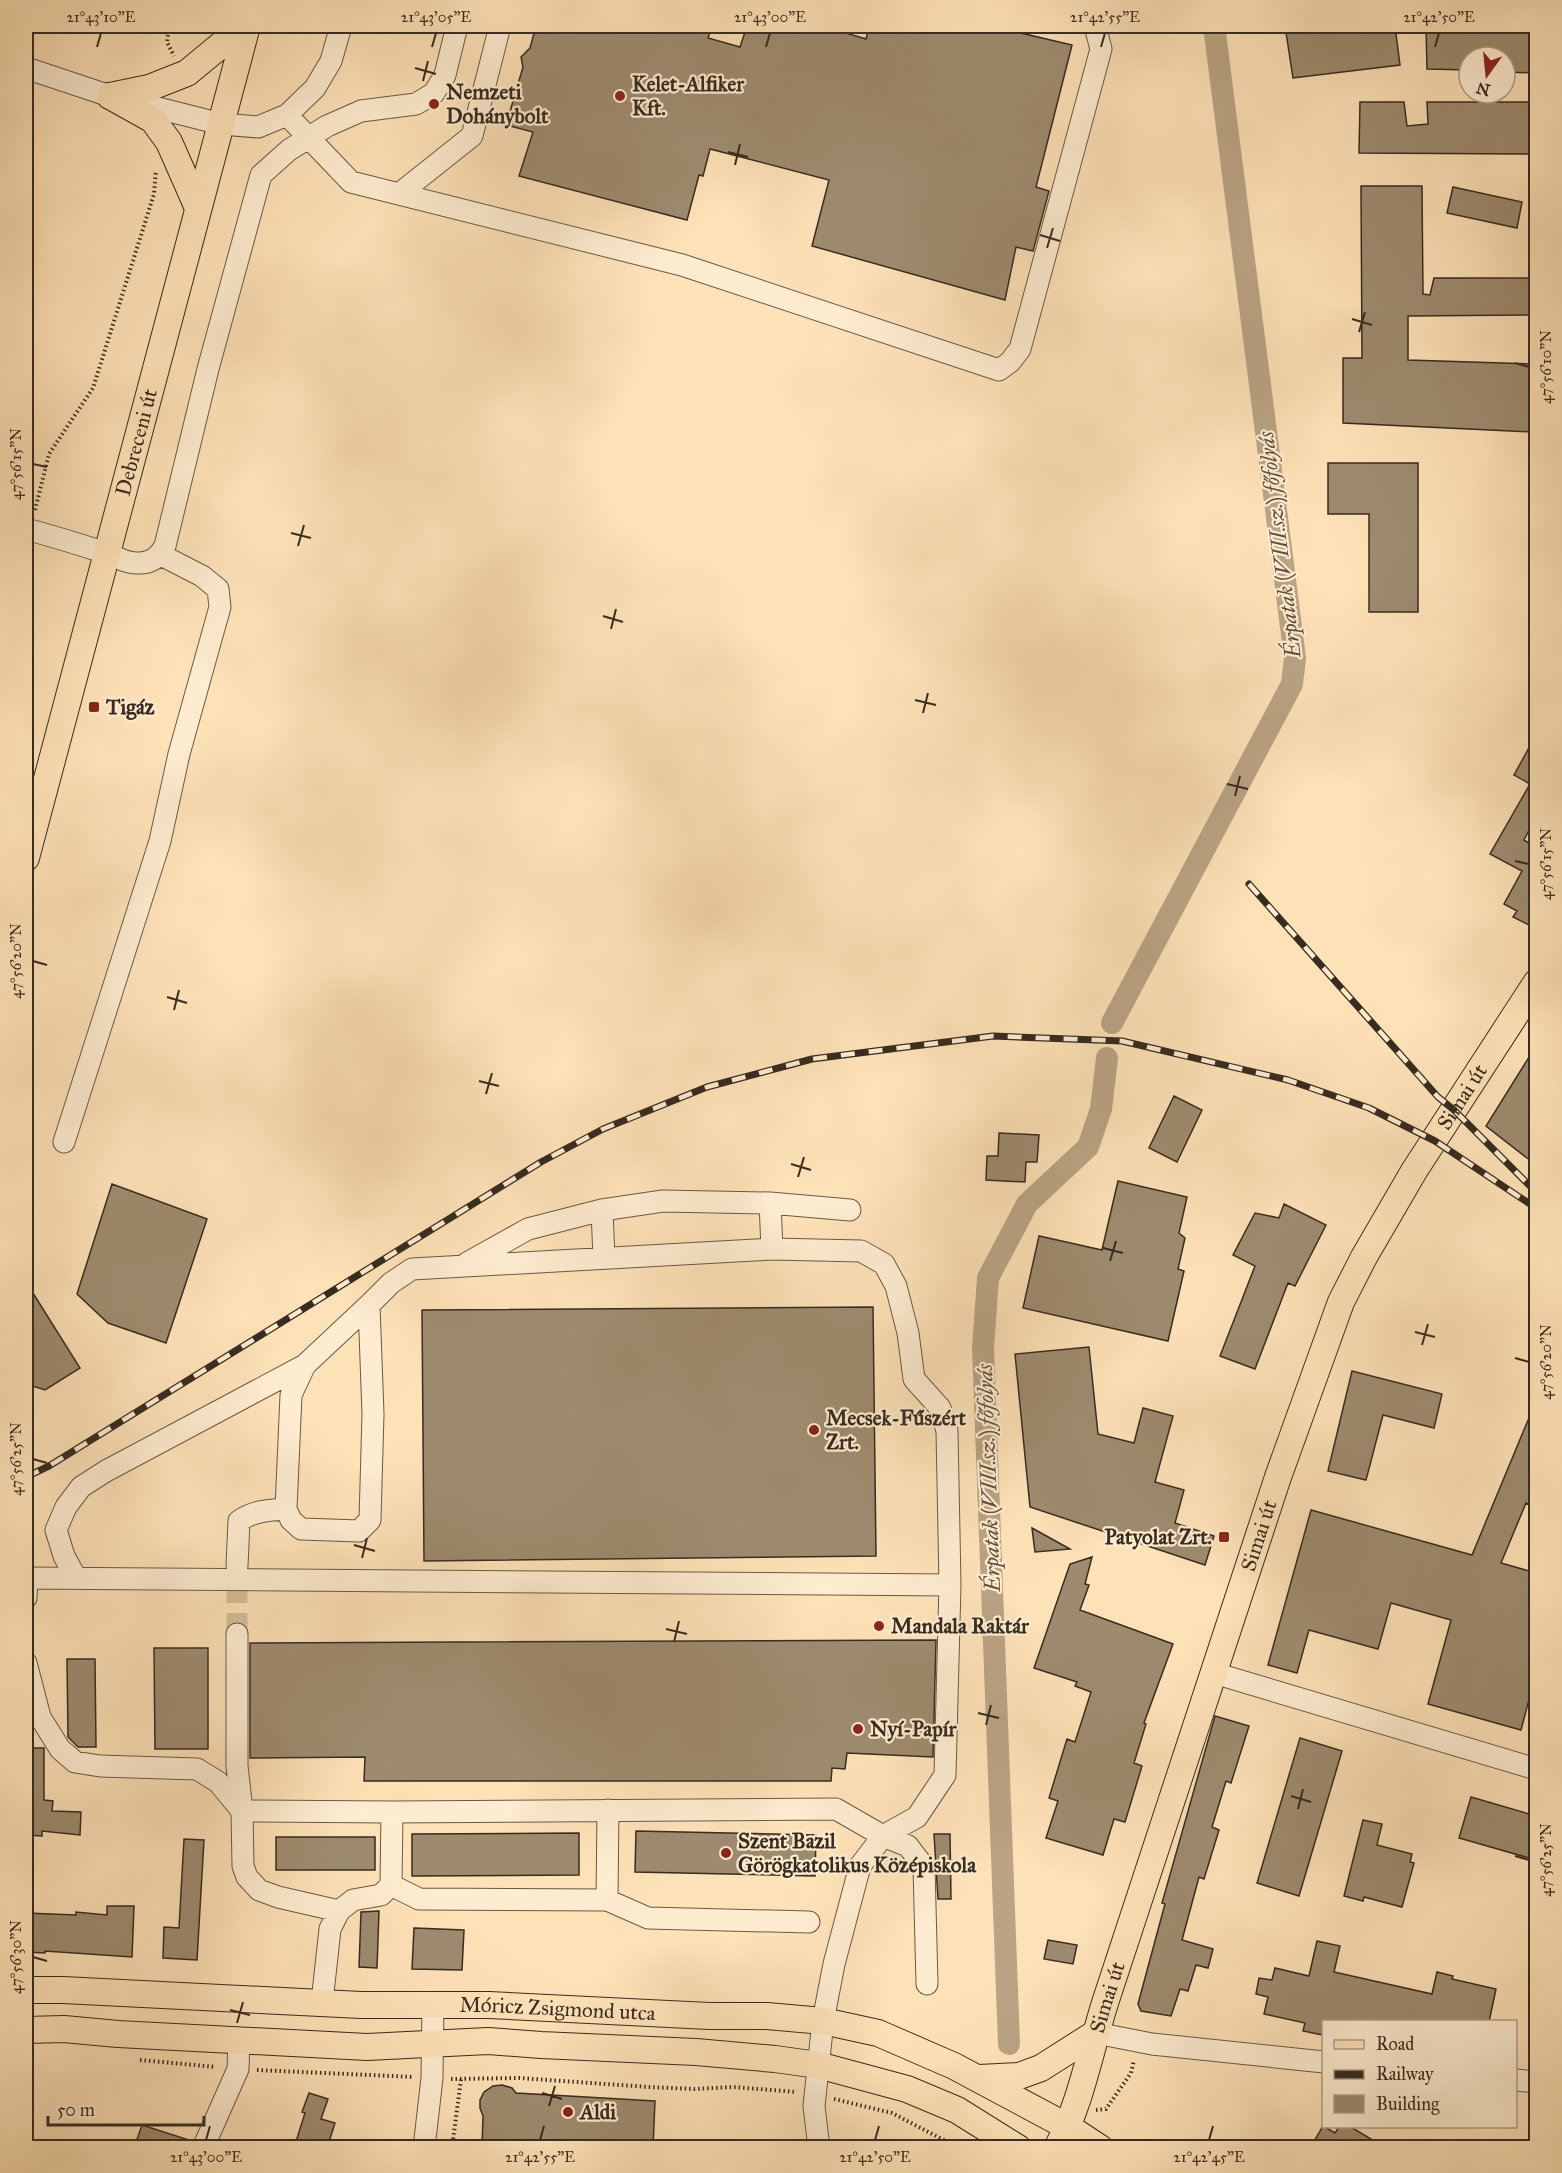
<svg xmlns="http://www.w3.org/2000/svg" width="1562" height="2173" viewBox="0 0 1562 2173" font-family="'IM FELL Great Primer',serif">
	<style>
		.lines { fill: none; stroke-linecap: round; stroke-linejoin: round }
		.canal { stroke: #baa484; stroke-width: 22 }
		.building { fill: #9e8b6f; stroke: #362c21; stroke-width: 1.5 }
		.minor-tunnel { stroke: #d6be99; stroke-width: 21; stroke-dasharray: 21 10; stroke-linecap: butt }
		.minor-casing { stroke: #685a46; stroke-width: 23 }
		.major-casing { stroke: #362c21; stroke-width: 28 }
		.path { stroke: #362c21; stroke-width: 4; stroke-dasharray: 1.5 3; stroke-linecap: butt }
		.minor { stroke: #feecd0; stroke-width: 21 }
		.major { stroke: #fee2b7; stroke-width: 26 }
		.rail-casing { stroke: #362c21; stroke-width: 7 }
		.rail { stroke: #feecd0; stroke-width: 4.5; stroke-dasharray: 14; stroke-linecap: butt }
		.ticks { fill: none; stroke: #362c21; stroke-width: 2 }
		.poi-dot { fill: #8f2418; stroke: #feecd0; stroke-width: 2 }
		.labels { text-anchor: middle; stroke-width: 4.5; stroke-linejoin: round; paint-order: stroke }
		.poi-label { font-size: 21px; font-weight: bold; fill: #362c21; stroke: #feecd0; text-anchor: start }
		.street-label { font-size: 21px; fill: #362c21; stroke: #feecd0 }
		.water-label { font-size: 22px; font-style: italic; fill: #5e503f; stroke: #feecd0 }
		.neatline { fill: none; stroke: #362c21; stroke-width: 2 }
		.ticks-label { font-size: 15px; text-anchor: middle; fill: #362c21 }
	</style>
	<rect width="100%" height="100%" fill="#fee2b7"/>
	<filter id="stains"><feTurbulence type="fractalNoise" baseFrequency=".00333" numOctaves="4"/><feColorMatrix values="0 0 0 0 .2 0 0 0 0 .09 0 0 0 0 .02 0 0 0 .5 -.17"/></filter>
	<radialGradient id="worn" r=".72"><stop offset=".6" stop-color="#630" stop-opacity="0"/><stop offset="1" stop-color="#630" stop-opacity=".3"/></radialGradient>
	<g class="lines">
		<!-- canal -->
		<path class="canal" d="M1112 1023 1292 684 1295 658 1214 26
			M1009 2044 983 1348 988 1278 1027 1204 1088 1147 1101 1109 1107 1058"/>
	</g>
	<!-- building -->
	<path class="building" d="M536 26H712L708 38 740 47 747 26H822L866 39 869 26H991L1072 45 1036 187 1049 191 1033 251 1016 247 1005 300 812 246 829 180 710 149 703 176 699 175 687 220 519 176 533 132 506 125 523 67 521 57 530 48Z
		M1285 26H1395L1400 65 1293 78Z
		M1426 27 1536 28V73L1505 72V57H1469V70L1427 69Z
		M1360 102H1404L1407 126 1428 124 1427 102H1536V154L1359 153Z
		M1361 186H1422L1423 294 1430 295 1434 278H1530V315L1408 316V360L1534 364 1532 432 1343 423V358H1362Z
		M1453 187 1522 202 1517 228 1447 213Z
		M1328 463H1418V612H1369V514H1328Z
		M1536 735V817L1524 840 1535 847 1536 845V913L1529 925 1513 917 1517 911 1504 904 1522 871 1490 854 1530 784 1514 775Z
		M1536 1046V1165L1486 1126Z
		M1174 1096 1202 1110 1177 1162 1149 1148Z
		M999 1133 1039 1135 1037 1162H1026L1025 1182 986 1180 987 1156H998Z
		M1118 1181 1187 1197 1179 1233 1185 1238 1178 1269 1184 1271 1168 1341 1023 1308 1039 1236 1102 1250Z
		M112 1184 207 1219 166 1343 108 1323 77 1294Z
		M1284 1204 1326 1225 1295 1286 1288 1283 1255 1369 1220 1356 1255 1266 1233 1255 1255 1213 1279 1218Z
		M26 1282 80 1368 45 1390 26 1384Z
		M873 1307 876 1556 424 1561 422 1310Z
		M1089 1347 1098 1434 1134 1443 1143 1408 1173 1416 1155 1482 1184 1490 1175 1523 1214 1536 1205 1565 1030 1507 1015 1354Z
		M1352 1371 1442 1394 1434 1428 1383 1415 1366 1480 1328 1471Z
		M1536 1401V1508L1526 1503 1501 1563 1536 1573V1673L1521 1730 1428 1704 1451 1620 1391 1603 1378 1649 1309 1630 1297 1673 1268 1665 1311 1510 1472 1555Z
		M1032 1528 1070 1549 1035 1552Z
		M1092 1557 1085 1584 1089 1585 1080 1610 1173 1644 1144 1723 1146 1724 1134 1763 1142 1766 1125 1822 1114 1819 1103 1855 1046 1838 1058 1801 1049 1798 1067 1739 1075 1742 1091 1692 1075 1686 1077 1682 1034 1668 1070 1564Z
		M936 1640 933 1757 847 1753 845 1769 832 1768 831 1781H364L365 1757 250 1758V1643Z
		M154 1648H208V1749H155Z
		M67 1659H95L96 1747H78L68 1737Z
		M1215 1716 1249 1726 1231 1783 1226 1781 1212 1827 1219 1830 1204 1879 1199 1877 1182 1940 1213 1949 1208 1968 1196 1965 1188 1991 1180 1989 1171 2016 1141 2011 1138 2004 1165 1904 1162 1903Z
		M1300 1738 1342 1751 1299 1896 1257 1883Z
		M26 1748H44V1800L53 1801 52 1811 81 1812 80 1835 42 1831V1836L26 1835 29 1798H26Z
		M1471 1797 1536 1816V1860L1459 1838Z
		M1363 1820 1382 1824 1377 1845 1412 1854 1410 1862 1414 1863 1402 1907 1364 1897 1363 1901 1344 1896Z
		M636 1831 816 1835 815 1876 635 1872Z
		M579 1833V1875L412 1876V1834Z
		M934 1834H950L951 1899H938Z
		M276 1837H375V1870H276Z
		M184 1839 204 1840 197 1960 163 1958 164 1927 179 1928Z
		M107 1906H134L132 1957 45 1951V1953L26 1952V1913L76 1915V1912L107 1915Z
		M379 1911 377 1968 359 1967 361 1912Z
		M414 1928 464 1930 462 1970 412 1969Z
		M1048 1940 1077 1945 1073 1964 1044 1959Z
		M1317 1941 1340 1946 1334 1972 1432 1994 1437 1972 1453 1976 1452 1979 1496 1989 1489 2022H1323V2035L1303 2031 1305 2023 1264 2014 1268 1997 1256 1994 1259 1978 1272 1980 1275 1968 1309 1976Z
		M502 2085 512 2088 516 2093 655 2101 653 2148H482L483 2116 480 2108V2100L484 2092 493 2086Z
		M309 2093 328 2099 321 2119 335 2123 327 2148H294L305 2113 302 2112Z
		M142 2125 192 2141 191 2148H134Z
		M1323 2126 1335 2133 1339 2127H1351L1386 2148H1310Z"/>
	<g class="lines">
		<!-- minor-tunnel -->
		<path class="minor-tunnel" d="M237 1634V1566"/>
		<defs>
			<path id="minor" d="M26 68 110 96 221 124 258 127 287 115 315 88 331 61 341 26
				M287 115 351 182 682 265 999 370 1010 362 1020 349 1101 49 1095 26
				M399 194 472 136 500 26
				M26 529C52 536 78 544 103 552 116 556 126 564 139 563 152 563 160 556 165 546L208 369 261 175 289 150 327 126 361 111 416 104 434 93 445 75 457 26
				M64 1142 160 841 179 754 220 607 218 589 202 576 161 555
				M770 1203 772 1249
				M602 1210 604 1258
				M467 1263 528 1229 602 1210 663 1201 770 1203 850 1210
				M305 1365 291 1395 286 1509 291 1520 301 1529 359 1531 370 1520 373 1414 369 1305 391 1283 412 1269 772 1249 861 1251 884 1264 896 1286 908 1333 914 1379 940 1408 947 1431 950 1585 945 1775 917 1817 883 1836 860 1866 834 1964 823 2021 814 2106 819 2148
				M237 1566 239 1521C253 1511 269 1510 286 1509
				M26 1578 950 1585
				M76 1578 64 1556 56 1530 66 1507 81 1487 106 1471 305 1365 369 1305
				M26 1598 27 1578
				M237 1634V1766L242 1811 243 1866 247 1877 259 1890 278 1897 339 1911
				M26 1663 40 1717 60 1749 75 1762 100 1766 197 1769 218 1782 242 1811 392 1812 836 1809 883 1836 908 1846 924 1867 927 1984
				M1214 1673 1536 1769
				M391 1885 419 1899 607 1900 648 1918 809 1922
				M607 1900 608 1810
				M322 2002 330 1929 339 1911 353 1900 381 1895 391 1885 392 1812
				M1096 2033 1152 2044 1324 2062
				M1516 2080 1536 2082
				M203 2148 238 2069 239 2040
				M424 2148 432 2078 433 2003"/>
			<g id="major">
				<path d="M110 96 149 88 187 73 244 26"/>
				<path d="M110 96 153 120 169 142 198 208"/>
				<path id="s1" d="M26 858 247 26"/>
				<path id="s2" d="M26 1990H63L361 2005H489L709 2016H767L823 2021 878 2033 954 2066 1068 2127 1100 2148"/>
				<path d="M26 2030 64 2029 118 2034 367 2047 488 2041 541 2045 696 2052 775 2059 818 2065 907 2089 957 2110 1018 2148"/>
				<path d="M979 2078 1019 2076 1041 2068 1096 2033"/>
				<path id="s3" d="M1057 2148C1081 2103 1090 2051 1105 2003L1278 1477 1341 1302 1364 1257 1414 1171 1536 983"/>
			</g>
		</defs>
		<!-- minor casing -->
		<use href="#minor" class="minor-casing"/>
		<!-- major casing -->
		<use href="#major" class="major-casing"/>
		<!-- path -->
		<path class="path" d="M169 26 167 42 174 56
			M35 510 49 454 93 388 154 194 156 170
			M140 2060 216 2067
			M257 2070 414 2077
			M451 2079 519 2078 649 2087 695 2089 733 2087 797 2092
			M834 2099 892 2113 959 2148
			M1096 2110 1106 2109 1131 2073 1134 2060
			M452 2148 461 2079"/>
		<!-- minor -->
		<use href="#minor" class="minor"/>
		<!-- major -->
		<use href="#major" class="major"/>
		<defs>
			<path id="rail" d="M1249 884 1438 1097 1454 1110 1536 1192
				M26 1477 49 1466 541 1162 603 1129 707 1087 812 1059 993 1036 1122 1041 1288 1080 1369 1108 1435 1141 1536 1208"/>
		</defs>
		<!-- rail casing -->
		<use href="#rail" class="rail-casing"/>
		<!-- rail -->
		<use href="#rail" class="rail"/>
	</g>
	<!-- ticks -->
	<path class="ticks" d="M97 47 101 33M432 47 436 33M766 47 770 33M1101 47 1105 33M1435 47 1439 33M415 68 436 74M423 81 428 61M728 152 748 157M735 165 740 144M1040 235 1060 241M1047 248 1053 228M1352 319 1372 325M1359 332 1365 312M1515 363 1529 367M33 464 47 467M291 533 311 538M298 546 304 525M603 616 623 622M611 629 616 609M915 700 936 705M923 713 928 693M1227 784 1248 789M1235 796 1240 776M1515 861 1529 864M33 961 47 965M167 997 187 1003M174 1010 179 990M479 1081 499 1086M486 1094 492 1073M791 1164 811 1170M798 1177 804 1157M1103 1248 1123 1253M1110 1261 1116 1241M1415 1332 1435 1337M1422 1345 1428 1324M1515 1358 1529 1362M33 1459 47 1463M354 1545 375 1551M362 1558 367 1538M666 1629 687 1634M674 1642 679 1621M978 1713 999 1718M986 1725 991 1705M1291 1796 1311 1802M1298 1809 1303 1789M1515 1856 1529 1860M33 1957 47 1961M230 2010 250 2015M237 2023 243 2002M542 2093 562 2099M549 2106 555 2086M206 2140 210 2126M540 2140 544 2126M875 2140 879 2126M1209 2140 1213 2126"/>
	<!-- markers -->
	<g class="poi-dot">
		<circle cx="620" cy="96" r="6"/>
		<circle cx="434" cy="104" r="6"/>
		<rect x="88" y="701" width="12" height="12" rx="3"/>
		<circle cx="814" cy="1430" r="6"/>
		<rect x="1218" y="1531" width="12" height="12" rx="3"/>
		<circle cx="879" cy="1626" r="6"/>
		<circle cx="858" cy="1729" r="6"/>
		<circle cx="726" cy="1853" r="6"/>
		<circle cx="568" cy="2112" r="6"/>
	</g>
	<g class="labels">
		<!-- poi labels -->
		<g class="poi-label">
			<text x="632" y="91">Kelet-Alfiker<tspan x="632" dy="24">Kft.</tspan></text>
			<text x="446" y="99">Nemzeti<tspan x="446" dy="24">Dohánybolt</tspan></text>
			<text x="106" y="714">Tigáz</text>
			<text x="826" y="1425">Mecsek-Fűszért<tspan x="826" dy="24">Zrt.</tspan></text>
			<text x="1212" y="1544" text-anchor="end">Patyolat Zrt.</text>
			<text x="891" y="1633">Mandala Raktár</text>
			<text x="870" y="1736">Nyí-Papír</text>
			<text x="738" y="1848">Szent Bazil<tspan x="738" dy="24">Görögkatolikus Középiskola</tspan></text>
			<text x="580" y="2119">Aldi</text>
		</g>
		<!-- street labels -->
		<g class="street-label">
			<text dy="7" stroke="none"><textPath href="#s1" startOffset="430">Debreceni út</textPath></text>
			<text dy="7" stroke="none"><textPath href="#s3" startOffset="1131">Simai út</textPath></text>
			<text dy="7" stroke="none"><textPath href="#s3" startOffset="645">Simai út</textPath></text>
			<text dy="7" stroke="none"><textPath href="#s3" startOffset="159">Simai út</textPath></text>
			<text dy="7" stroke="none"><textPath href="#s2" startOffset="532">Móricz Zsigmond utca</textPath></text>
		</g>
		<!-- water labels -->
		<g class="water-label">
			<text transform="translate(1279 545) rotate(-97)" y="8">Érpatak (VIII.sz.) főfolyás</text>
			<text transform="translate(988 1478) rotate(-92)" y="8">Érpatak (VIII.sz.) főfolyás</text>
		</g>
	</g>
	<!-- margin -->
	<rect width="1562" height="2173" fill="none" stroke="#fee2b7" stroke-width="66"/>
	<!-- legend -->
	<rect x="1322" y="2020" width="195" height="108" fill="#feecd0" stroke="#ae9f8a" stroke-width="1.5"/>
	<rect x="1334" y="2040" width="30" height="9" fill="#fee2b7" stroke="#ae9f8a" stroke-width="1.5"/>
	<text x="1376" y="2050" font-size="18" fill="#362c21">Road</text>
	<rect x="1334" y="2070" width="30" height="9" fill="#362c21" stroke="#ae9f8a" stroke-width="1.5"/>
	<text x="1376" y="2080" font-size="18" fill="#362c21">Railway</text>
	<rect x="1334" y="2095" width="30" height="18" fill="#9e8b6f" stroke="#ae9f8a" stroke-width="1.5"/>
	<text x="1376" y="2110" font-size="18" fill="#362c21">Building</text>
	<!-- north arrow -->
	<g transform="translate(1487 75) rotate(195)"><circle r="28" fill="#feecd0" stroke="#ae9f8a" stroke-width="1.5"/>
	<path d="M0-4.5L10 22L0 15L-10 22Z" fill="#8f2418"/>
	<text y="-9" font-size="16" font-weight="bold" text-anchor="middle" fill="#362c21">N</text>
	</g>
	<!-- scale -->
	<path d="M48 2116v9h156v-9" fill="none" stroke="#362c21" stroke-width="3"/>
	<text x="57" y="2116" font-size="18" fill="#362c21" stroke="#feecd0" stroke-width="4.5" paint-order="stroke">50 m</text>
	<rect x="33" y="33" width="1496" height="2107" class="neatline"/>
	<g class="ticks-label">
		<text x="101" y="22">21°43'10"E</text>
		<text x="436" y="22">21°43'05"E</text>
		<text x="770" y="22">21°43'00"E</text>
		<text x="1105" y="22">21°42'55"E</text>
		<text x="1439" y="22">21°42'50"E</text>
		<text transform="translate(1546 367) rotate(-90)" y="5">47°56'10"N</text>
		<text transform="translate(16 464) rotate(-90)" y="5">47°56'15"N</text>
		<text transform="translate(1546 864) rotate(-90)" y="5">47°56'15"N</text>
		<text transform="translate(16 961) rotate(-90)" y="5">47°56'20"N</text>
		<text transform="translate(1546 1362) rotate(-90)" y="5">47°56'20"N</text>
		<text transform="translate(16 1459) rotate(-90)" y="5">47°56'25"N</text>
		<text transform="translate(1546 1860) rotate(-90)" y="5">47°56'25"N</text>
		<text transform="translate(16 1957) rotate(-90)" y="5">47°56'30"N</text>
		<text x="206" y="2162">21°43'00"E</text>
		<text x="540" y="2162">21°42'55"E</text>
		<text x="875" y="2162">21°42'50"E</text>
		<text x="1209" y="2162">21°42'45"E</text>
	</g>
	<rect width="100%" height="100%" filter="url(#stains)"/>
	<rect width="100%" height="100%" fill="url(#worn)"/>
</svg>
